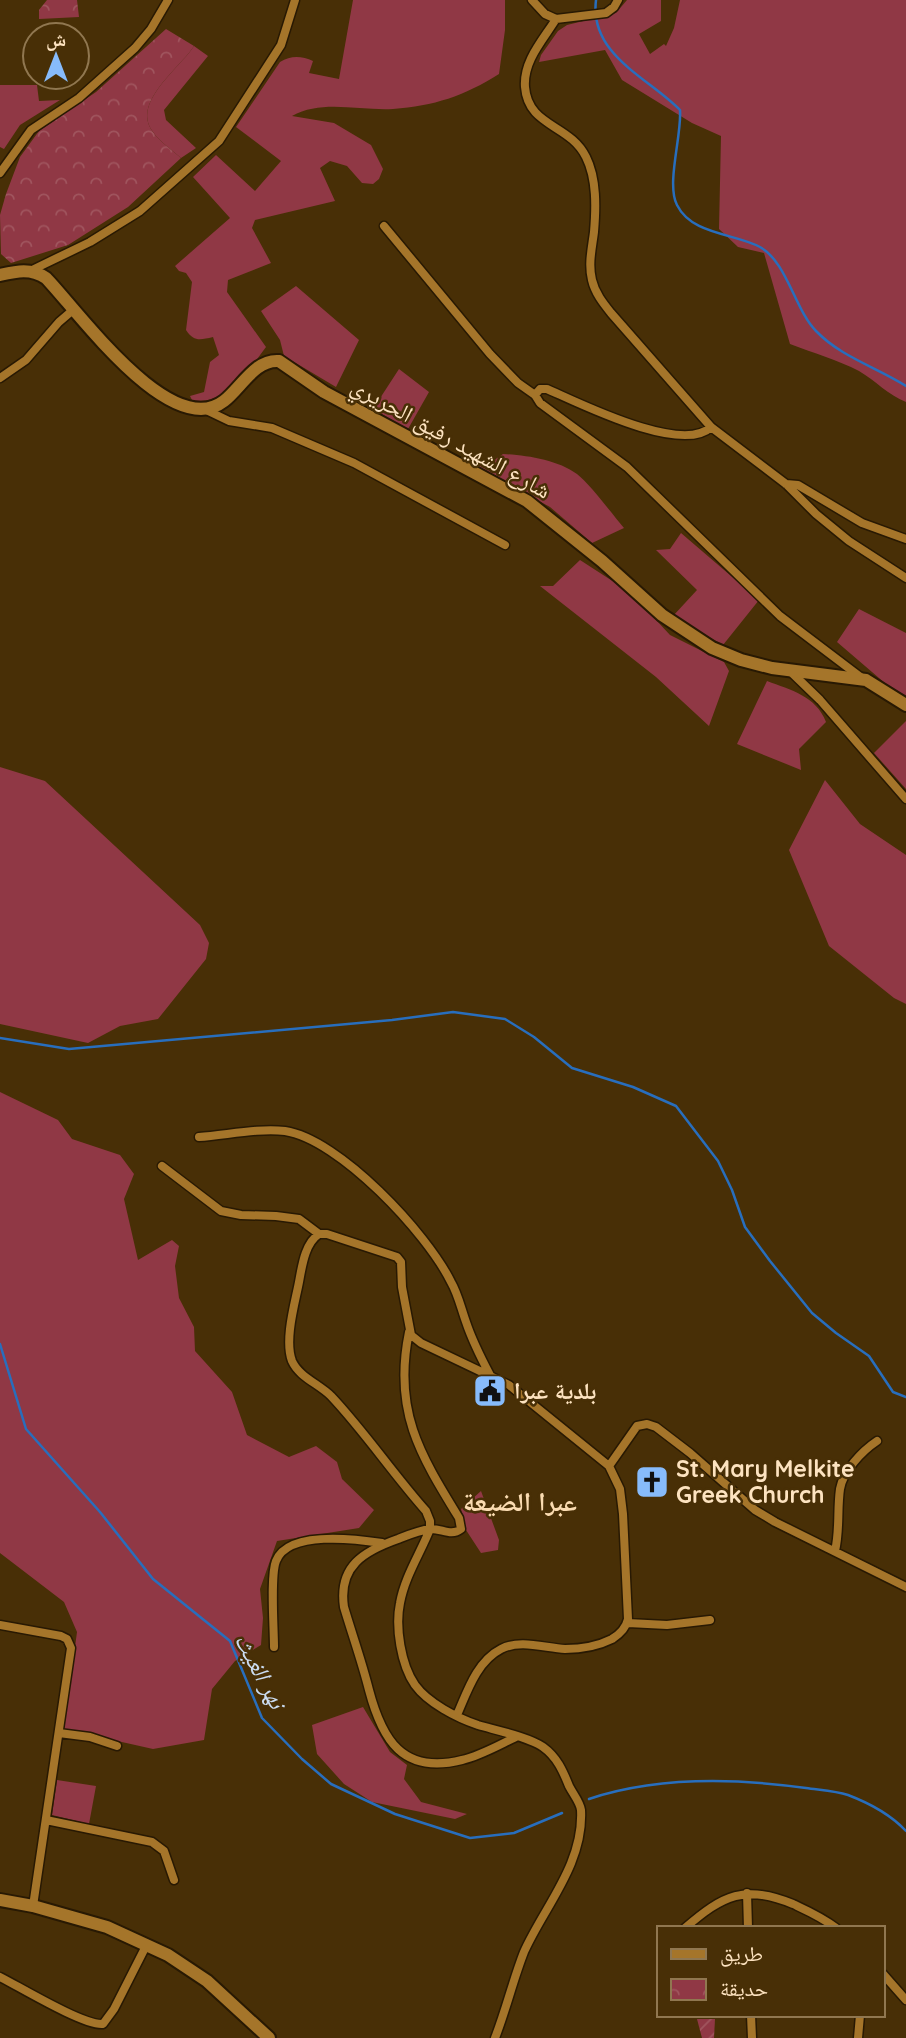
<svg xmlns="http://www.w3.org/2000/svg" width="906" height="2038" viewBox="0 0 906 2038" font-family="Quicksand,'Noto Naskh Arabic',sans-serif">
	<style>
		.grass { fill: #903845 }
		.park { fill: url(#park-crowns) }
		.garden { fill: url(#garden-furrows) }
		.lines { fill: none; stroke-linecap: round; stroke-linejoin: round }
		.stream { stroke: #286ebd; stroke-width: 2.5 }
		.street-casing { stroke: #281903; stroke-width: 11 }
		.secondary-casing { stroke: #281903; stroke-width: 16 }
		.street { stroke: #a5752a; stroke-width: 8 }
		.secondary { stroke: #a5752a; stroke-width: 12 }
		.labels { text-anchor: middle; stroke-width: 5; stroke-linejoin: round; paint-order: stroke }
		.street-label { font-size: 23px; fill: #fde3c0; stroke: #482f06 }
		.poi-label { font-size: 23px; font-weight: bold; fill: #fde3c0; stroke: #482f06; text-anchor: start }
		.water-label { font-size: 24px; font-style: italic; fill: #cbdcf1; stroke: #482f06 }
		.quarter-label { font-size: 26px; font-weight: bold; fill: #fadbb1; stroke: #482f06 }
	</style>
	<defs>
		<pattern id="park-crowns" width="20" height="18" patternUnits="userSpaceOnUse" patternTransform="scale(1.75)"><rect width="20" height="18" fill="#903845"/><path d="M2 6a3 3 0 1 1 6 0M12 15a3 3 0 1 1 6 0" fill="none" stroke="#a0555e"/></pattern>
		<pattern id="garden-furrows" width="10" height="10" patternUnits="userSpaceOnUse" patternTransform="scale(1.75)"><rect width="10" height="10" fill="#903845"/><path d="M-1 1l2-2M0 10L10 0M9 11l2-2" fill="none" stroke="#a0555e"/></pattern>
	</defs>
	<rect width="100%" height="100%" fill="#482f06"/>
	<!-- grass -->
	<path class="grass" d="M353 0H505V30L499 74C464 96 434 106 393 109 360 111 322 99 292 116L334 123 371 145 383 169 379 179 373 184 362 183 347 166 330 161 320 168 335 201 255 220 252 228 271 263 228 280 227 292 266 347C249 370 224 407 192 400L190 396 204 392 210 362 219 355 213 337C200 340 194 342 186 330L192 282 186 273 179 271 175 266 230 218 193 177 216 155 255 191 281 161 236 127 280 62C291 55 302 56 313 61L309 73 339 79Z
		M627 0H661V21L639 34 650 54 664 44 666 46 674 28 680 0H906V402C888 395 876 381 859 371 838 360 813 353 790 344L764 253 738 247 719 229 721 136 692 123 622 80 605 50 539 62 541 55 558 31 567 25 616 13Z
		M194 46 208 56 164 110 166 120 196 148 181 158C172 150 160 142 153 132 130 103 181 67 194 46Z
		M0 85H37L39 101 60 100 20 125 4 149 0 147Z
		M296 286 359 340 336 387 284 356 280 340 261 311Z
		M399 369 429 392 408 429 373 409Z
		M503 454C526 455 558 460 577 474 590 484 612 514 624 528L592 543 550 507 477 467 475 461 490 463Z
		M681 533 759 600 723 645 673 616 697 590 656 550 670 549Z
		M580 560 631 593 670 635 724 662 729 671 709 726 656 677 540 586H553Z
		M859 609 906 633V696L886 684 837 642Z
		M767 681C791 690 816 696 826 722L799 749 801 770 737 744Z
		M906 721V789L874 753Z
		M0 767 45 781 200 925 209 943 206 959 158 1019 120 1026 88 1043 0 1024Z
		M825 780 860 824 906 855V1004L894 998 829 946 789 850Z
		M0 1092 58 1120 72 1139 120 1155 134 1174 124 1199 138 1260 172 1240 179 1246 175 1266 179 1298 194 1327 195 1351 232 1392 247 1435 289 1457 316 1446 337 1462 342 1479 374 1510 359 1528 277 1541 260 1589 263 1618 261 1645 235 1661 212 1689 204 1740 153 1749 64 1729 77 1632 64 1602 0 1553Z
		M481 1491 499 1540 498 1550 481 1553 466 1530 461 1509Z
		M363 1707 390 1752 407 1765 404 1779 421 1802 467 1814 455 1819 372 1802 344 1784 317 1754 312 1725Z
		M57 1780 96 1786 89 1824 52 1815Z"/>
	<!-- park -->
	<path class="park" d="M47 0H77L79 17 39 19V10Z
		M166 29 194 46C181 67 130 103 153 132 160 142 172 150 181 158L128 207 68 245 11 263 1 254 0 215 6 194 20 157 39 131 96 92Z"/>
	<!-- garden -->
	<path class="garden" d="M697 2019H715L714 2038H702Z"/>
	<g class="lines">
		<!-- stream -->
		<path class="stream" d="M596 0C589 55 649 78 680 110 682 135 666 184 677 205 692 235 734 233 760 247 787 262 795 310 816 331 841 357 876 367 906 386
			M0 1038 69 1049 392 1020 453 1012 505 1019 534 1037 572 1068 633 1087 676 1106 718 1161 732 1190 745 1227 770 1261 812 1313 836 1333 869 1356 893 1392 906 1397
			M0 1344 26 1429 100 1512 153 1579 230 1641 262 1718 302 1759 331 1784 395 1814 470 1838 514 1833 562 1813
			M589 1799C658 1776 734 1778 806 1788 819 1790 835 1791 848 1795 869 1803 891 1815 906 1831"/>
		<defs>
			<path id="street" d="M532 0 545 14 556 19 606 13 614 7 618 0
				M556 19C543 40 523 61 525 87 528 127 570 124 586 157 597 179 596 208 594 232 592 248 588 264 592 280 595 293 603 303 611 313L711 427 786 484 816 514 849 541 906 578
				M0 173 31 130 79 98 135 48 151 29 168 0
				M384 226 490 354 518 383 535 395
				M30 271 90 242 140 211 219 141 281 45 295 0
				M0 378 26 360 59 322 73 310
				M204 409 229 421 272 428 354 463 505 545
				M711 427C682 455 579 403 547 389H540L535 395 540 403 627 467 780 616 863 679
				M786 484 798 485 862 523 906 539
				M790 671 820 700 906 799
				M199 1137C227 1135 258 1128 285 1131 339 1139 427 1233 451 1282 458 1294 461 1308 466 1322 472 1340 481 1358 490 1375
				M162 1166 221 1211 241 1215 276 1216 299 1219 319 1234
				M409 1332C393 1410 419 1453 459 1518L461 1529C451 1537 441 1528 430 1529 420 1530 408 1535 398 1539 364 1551 338 1566 344 1607 352 1634 362 1662 369 1690 382 1739 402 1775 462 1760 480 1756 499 1745 516 1737
				M609 1466 637 1426 647 1424 656 1427 690 1453 755 1510 775 1522 906 1587
				M835 1551C840 1530 837 1510 840 1489 843 1471 862 1451 877 1441
				M628 1623 667 1625 710 1620
				M0 1625 61 1636 67 1639 71 1648 33 1906
				M274 1647C274 1627 270 1576 276 1561 288 1530 356 1539 382 1543
				M457 1715C467 1692 477 1661 501 1649 520 1639 545 1648 565 1649 581 1649 598 1646 612 1639 620 1634 626 1628 628 1619L623 1514 620 1489 609 1466 509 1385 421 1343 411 1335 402 1287 401 1262 397 1257 327 1234H319C305 1243 302 1266 299 1282 295 1303 284 1340 292 1361 299 1377 319 1384 331 1396 365 1432 393 1474 426 1511L430 1521V1529C420 1554 405 1576 400 1603 395 1627 401 1665 415 1685 428 1703 457 1718 478 1725 495 1730 529 1737 543 1747 557 1757 563 1771 569 1786 573 1794 580 1802 581 1810 584 1864 544 1907 524 1952 513 1980 506 2010 495 2038
				M59 1733 90 1737 117 1746
				M46 1820 152 1842 164 1851 174 1880
				M747 1893 748 1928
				M685 1928C723 1895 745 1884 793 1904 808 1911 822 1917 836 1928
				M883 1974 906 2000
				M0 1977C20 1987 84 2026 103 2024L114 2009 146 1946
				M751 2015 752 2038
				M858 2038 860 2015"/>
			<path id="secondary" d="M0 275C17 271 31 268 46 278 78 311 171 442 224 401 241 388 255 359 279 361L324 392 527 501 602 561 662 615 712 648 741 660 772 668 866 680 906 705
				M0 1900 33 1906 107 1927 168 1955 207 1981 269 2038"/>
		</defs>
		<!-- street casing -->
		<use href="#street" class="street-casing"/>
		<!-- secondary casing -->
		<use href="#secondary" class="secondary-casing"/>
		<!-- street -->
		<use href="#street" class="street"/>
		<!-- secondary -->
		<use href="#secondary" class="secondary"/>
	</g>
	<!-- icons -->
	<defs>
		<symbol id="civic-square" viewBox="-11 -11 22 22"><rect x="-9" y="-9" width="18" height="18" rx="4" fill="#87bbfb" stroke="#482f06"/><path d="M-.6-6.5H3V-4.5H.6V-3L4-1V1h2V6H-6V1h2V-1L-.6-3ZM-1.2 2.5V6h2.4V2.5Z" fill="#111"/></symbol>
		<symbol id="church-square" viewBox="-11 -11 22 22"><rect x="-9" y="-9" width="18" height="18" rx="4" fill="#87bbfb" stroke="#482f06"/><path d="M-1.2-6h2.4v3.5h3.3v2.4h-3.3V6h-2.4V-.1h-3.3v-2.4h3.3Z" fill="#111"/></symbol>
	</defs>
	<g fill-rule="evenodd">
		<use href="#civic-square" x="471" y="1372" width="38" height="38"/>
		<use href="#church-square" x="633" y="1463" width="38" height="38"/>
	</g>
	<g class="labels">
		<!-- street labels -->
		<g class="street-label">
			<text transform="translate(451 438) rotate(29)" y="8">شارع الشهيد رفيق الحريري</text>
		</g>
		<!-- poi labels -->
		<g class="poi-label">
			<text x="514" y="1399">بلدية عبرا</text>
			<text x="676" y="1477">St. Mary Melkite<tspan x="676" dy="26">Greek Church</tspan></text>
		</g>
		<!-- water labels -->
		<g class="water-label">
			<text transform="translate(260 1671) rotate(62)" y="8">نهر الغيث</text>
		</g>
		<!-- quarter labels -->
		<g class="quarter-label">
			<text x="520" y="1511">عبرا الضيعة</text>
		</g>
	</g>
	<!-- legend -->
	<rect x="657" y="1926" width="228" height="91" fill="#482f06" stroke="#907750" stroke-width="2"/>
	<rect x="671" y="1949" width="35" height="10" fill="#a5752a" stroke="#907750" stroke-width="2"/>
	<text x="720" y="1961" font-size="21" fill="#fde3c0">طريق</text>
	<rect x="671" y="1979" width="35" height="21" fill="url(#park-crowns)" stroke="#907750" stroke-width="2"/>
	<text x="720" y="1996" font-size="21" fill="#fde3c0">حديقة</text>
	<!-- north arrow -->
	<g transform="translate(56 56)"><circle r="33" fill="#482f06" stroke="#907750" stroke-width="2"/>
	<path d="M0-5L12 26L0 18L-12 26Z" fill="#87bbfb"/>
	<text y="-10" font-size="19" font-weight="bold" text-anchor="middle" fill="#fde3c0">ش</text>
	</g>
</svg>
